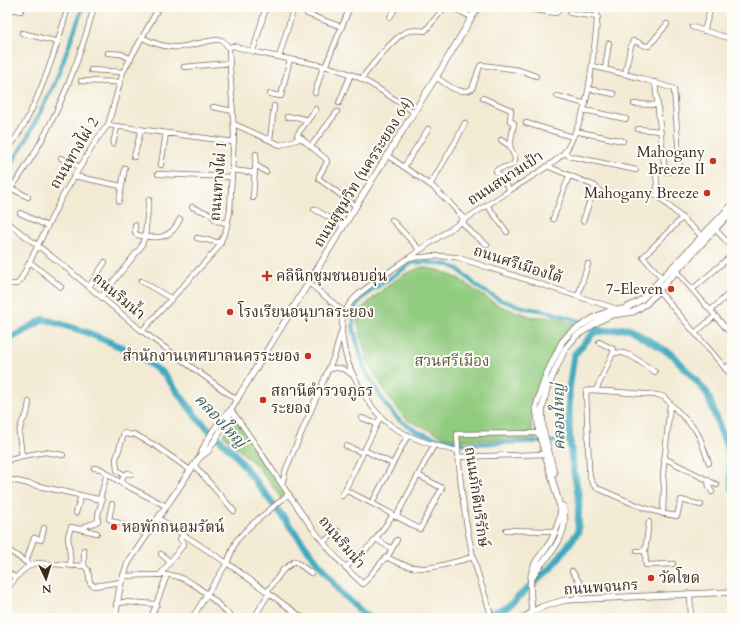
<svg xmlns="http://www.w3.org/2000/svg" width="739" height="625" viewBox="0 0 739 625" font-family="Cardo,'Noto Serif Thai',serif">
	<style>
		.green { fill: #91cb7f; stroke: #667a4e }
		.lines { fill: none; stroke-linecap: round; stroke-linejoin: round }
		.canal { stroke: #3faabf; stroke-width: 4 }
		.river { stroke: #3faabf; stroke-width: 7 }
		.minor-casing { stroke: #7b6d5e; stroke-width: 6 }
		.tertiary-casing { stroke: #7b6d5e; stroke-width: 7 }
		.minor { stroke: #fff; stroke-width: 4.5 }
		.tertiary { stroke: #fff; stroke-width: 5.5 }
		.poi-dot { fill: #c8321e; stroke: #fdfcf7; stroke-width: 1.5 }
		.labels { text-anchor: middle; stroke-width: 4; stroke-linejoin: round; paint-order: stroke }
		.poi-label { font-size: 15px; fill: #3b2a1e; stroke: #fdfcf7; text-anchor: start }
		.street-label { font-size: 15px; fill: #3b2a1e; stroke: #fdfcf7 }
		.park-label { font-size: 15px; fill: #555a3b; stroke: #fdfcf7 }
		.water-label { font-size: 16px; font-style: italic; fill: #3d5d5e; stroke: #fdfcf7 }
	</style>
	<rect width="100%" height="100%" fill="#fdfcf7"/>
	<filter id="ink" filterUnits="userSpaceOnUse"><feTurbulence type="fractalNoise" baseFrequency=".025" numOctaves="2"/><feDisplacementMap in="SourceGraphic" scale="8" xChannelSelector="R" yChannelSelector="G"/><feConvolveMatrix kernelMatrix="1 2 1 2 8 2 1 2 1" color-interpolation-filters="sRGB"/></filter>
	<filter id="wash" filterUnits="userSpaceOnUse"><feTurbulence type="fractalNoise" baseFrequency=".012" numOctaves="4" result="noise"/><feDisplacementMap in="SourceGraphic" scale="16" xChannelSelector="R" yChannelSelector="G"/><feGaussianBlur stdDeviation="0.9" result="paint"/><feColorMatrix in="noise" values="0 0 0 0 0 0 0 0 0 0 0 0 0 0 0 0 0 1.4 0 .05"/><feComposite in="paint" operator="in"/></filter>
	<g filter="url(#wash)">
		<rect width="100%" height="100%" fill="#f3ead4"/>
		<!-- green -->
		<path class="green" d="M421 267 438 270 460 279 477 292 500 306 533 317H554L576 324 560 338 533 404 531 424 534 440H462L445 437 407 420 391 401 367 361 357 320 361 309 382 290 403 275Z
			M235 417 287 494 281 498 258 467 223 435Z"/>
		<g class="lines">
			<!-- canal -->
			<path class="canal" d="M7 171 26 140 55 83 83 7
				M570 441 465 444 436 438 416 431 398 419 385 404 364 368 353 327 354 310 359 302 371 291 412 263 425 262 449 265 458 269 479 288 500 300 526 308 546 311 577 320 606 331"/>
			<!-- river -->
			<path class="river" d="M7 343 8 340 44 319 86 332 133 352 164 374 198 419 234 453 342 594 363 613 374 618
				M474 618 506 608 552 567 578 532 579 499 572 461 569 428V390L574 355 594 332 628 328 673 355 707 393 728 451 732 487"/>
		</g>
	</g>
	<g filter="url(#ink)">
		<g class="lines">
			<defs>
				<path id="minor" d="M450 7 472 17
					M531 7 534 10 556 13 558 11V7
					M7 8 21 11
					M640 9V7
					M570 13 598 17
					M307 14 342 27
					M390 17 396 7
					M692 27 732 39
					M704 31 711 7
					M22 33 58 42
					M143 38C153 43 166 48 178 47 189 47 214 38 221 40 224 41 226 44 228 47
					M253 51 266 7
					M108 53 121 54 131 59
					M279 57 294 7
					M592 66 640 78 674 89 680 171 656 172 658 196 704 238
					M184 67 230 63
					M325 67 350 7
					M605 69 609 43
					M91 70 123 72
					M625 74 630 49 633 41C639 41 643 47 649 46L667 24
					M436 77C446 84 459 96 472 89L480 66 482 65 519 70 536 76
					M361 79C371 67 391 40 404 33 410 29 419 30 425 31L445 7
					M81 81 120 82
					M655 82 665 172
					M589 89 614 94
					M315 93 323 67
					M270 94 281 96 290 59
					M557 96 586 104
					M483 98 511 110 510 121 514 123 510 146C512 154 518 157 513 165L498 169 496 171 510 190
					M339 103 351 74
					M634 104 658 105
					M213 107 233 111
					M316 109 297 135 326 159 327 162 319 176V179L356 206
					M584 110 626 119
					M287 117H296L308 120
					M526 123 573 137
					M234 124 280 145 302 138
					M108 125 234 142
					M638 129 660 131
					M575 131 623 141
					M270 140 274 106
					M501 140 510 146
					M113 144 117 127
					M311 146 337 112
					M7 152C13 142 19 133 25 123 44 86 57 47 68 7
					M564 152 569 156 636 170
					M388 156 433 187 449 202 464 219
					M134 157 141 130
					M61 158 80 167
					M161 165 166 133
					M256 165 266 172
					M547 166 595 186 600 191
					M404 167 428 129
					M233 170 255 173
					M158 174 232 177
					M74 176 121 186
					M430 185 456 141 465 123
					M11 188 28 197
					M7 194C49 139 76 73 94 7
					M639 194 658 196
					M253 198 256 154
					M119 201 125 168
					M487 205 507 232
					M192 207 210 214 217 221 228 223
					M314 209 344 226
					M20 213 47 226
					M553 219 569 176
					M392 220 420 250
					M461 221 472 233 487 245
					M583 221 595 186
					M7 222 64 266 142 331 237 400
					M135 225V232L137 235C157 239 171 240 180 219
					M715 229 732 247
					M197 238 221 243
					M410 258 435 256 456 257 617 309
					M30 262 61 287
					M676 271 732 335
					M662 278 643 257 682 218
					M141 281 172 299
					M309 283 344 312
					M7 284H17L20 281 62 197 97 139 108 125 123 72 159 7
					M89 287 105 262
					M693 289 732 255
					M658 290 732 376
					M578 296 588 264
					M101 297 141 247 145 236 149 199
					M711 310 732 291
					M142 331 217 249 226 230 230 211 234 134 229 49 228 47 234 46C272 59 315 60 353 75 375 84 394 100 414 112
					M695 333 715 316
					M599 342 613 349 614 353
					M725 369 732 363
					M328 370C337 366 345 368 352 375
					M596 390 613 353C628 349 643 365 655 372
					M231 410C275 468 308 536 363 584L386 557C398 563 411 569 425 568 438 568 460 560 474 557
					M362 418 377 424
					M346 446 363 453
					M364 450 393 464
					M457 451C437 446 414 440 396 429 378 418 364 397 355 378 346 363 337 328 345 312 352 295 372 285 386 274 424 247 463 220 503 195 521 182 550 168 565 152 569 147 571 141 574 135 588 105 590 81 594 48 596 34 598 21 597 7
					M22 456 45 452 63 455
					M458 457 545 454
					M664 458 717 485
					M7 463 10 459 22 456 19 433 22 422 27 414 29 402
					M194 465 234 511
					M94 468 101 469 121 483 166 506
					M124 475 128 473 131 474
					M7 479 102 500 98 515V521C93 525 86 524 82 529
					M708 480 709 487 712 492
					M121 483 124 475 117 470 116 459 124 433 130 435 134 434 156 446 190 470
					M282 484 286 469 335 354 341 332
					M345 490C371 502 395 516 420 529L442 488 418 475
					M342 496 381 416
					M100 499 107 473
					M372 503 408 435
					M112 504 109 519 147 534
					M701 505 681 500 677 516C648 512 623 499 597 488 590 483 590 477 589 468L586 391 592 390 658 395 664 397 695 429 700 438 709 463
					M76 513 81 495
					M663 514 664 487 663 475 670 405
					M396 517 434 445
					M158 518 227 563 303 618
					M649 522 645 551 646 565 673 564
					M506 530 549 531 556 533
					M376 539 392 549
					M323 542 338 531
					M7 549 27 563
					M84 550V566
					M637 551H645
					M161 554 170 562
					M387 558 397 540
					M26 562 34 538 41 540 44 528
					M71 566 68 536 71 527 97 533
					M345 568 372 544 393 515
					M572 571 580 583 575 586 579 599
					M7 572 16 578
					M160 575 184 544 180 539 183 535
					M123 576C139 576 154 574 170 575 194 578 216 603 233 618
					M7 590C14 579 23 567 36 563L84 566 88 570 90 583 94 586 121 582
					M267 592 283 570 295 561 311 573
					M690 593 691 618
					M116 604 124 602 157 604
					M151 618 167 575
					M192 618 227 563 236 541 250 526 289 494
					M254 618 269 593
					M492 618C486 597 478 577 473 556 464 518 459 473 457 434L539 433"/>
				<path id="tertiary" d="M200 457C205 441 218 422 231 410
					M554 473 543 429 542 409 547 388 565 349 576 336 599 321 611 315 633 312 646 304 732 211
					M533 577C535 571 539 567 543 562 558 546 569 527 563 506
					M532 612C531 598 528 579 534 566 536 560 541 555 545 550 554 538 559 526 561 510L539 433 538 420 536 407 541 390 547 373 562 342 570 333 595 317 612 310 624 309 636 303 642 299 732 205
					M115 618 120 586 128 563 194 465 200 457 208 451 228 419 231 410 240 394 414 112 443 66 478 7
					M523 618 541 607 565 600 732 592"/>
			</defs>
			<!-- minor casing -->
			<use href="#minor" class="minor-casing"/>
			<!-- tertiary casing -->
			<use href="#tertiary" class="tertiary-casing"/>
			<!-- minor -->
			<use href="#minor" class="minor"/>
			<!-- tertiary -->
			<use href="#tertiary" class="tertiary"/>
		</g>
	</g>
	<!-- markers -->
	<g class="poi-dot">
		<circle cx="713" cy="161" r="4"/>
		<circle cx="707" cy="193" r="4"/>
		<path d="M265 270h4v4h4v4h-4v4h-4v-4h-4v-4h4z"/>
		<circle cx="671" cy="289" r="4"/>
		<circle cx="230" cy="312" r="4"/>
		<circle cx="308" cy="356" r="4"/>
		<circle cx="263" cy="400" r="4"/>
		<circle cx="114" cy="527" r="4"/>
		<circle cx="651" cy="578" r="4"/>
	</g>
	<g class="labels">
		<!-- poi labels -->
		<g class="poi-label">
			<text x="705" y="157" text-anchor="end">Mahogany<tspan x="705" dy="17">Breeze II</tspan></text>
			<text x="699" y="198" text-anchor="end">Mahogany Breeze</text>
			<text x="276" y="281">คลินิกชุมชนอบอุ่น</text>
			<text x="663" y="294" text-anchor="end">7-Eleven</text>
			<text x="238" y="317">โรงเรียนอนุบาลระยอง</text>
			<text x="300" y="361" text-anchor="end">สำนักงานเทศบาลนครระยอง</text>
			<text x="271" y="396">สถานีตำรวจภูธร<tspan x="271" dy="17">ระยอง</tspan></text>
			<text x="122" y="532">หอพักถนอมรัตน์</text>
			<text x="659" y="583">วัดโขด</text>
		</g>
		<!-- street labels -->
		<g class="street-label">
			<text transform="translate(74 153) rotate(-59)" y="5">ถนนทางไผ่ 2</text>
			<text transform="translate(363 172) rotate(-58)" y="5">ถนนสุขุมวิท (นครระยอง 64)</text>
			<text transform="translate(505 178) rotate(-33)" y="5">ถนนสนามเป้า</text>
			<text transform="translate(218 181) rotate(-85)" y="5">ถนนทางไผ่ 1</text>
			<text transform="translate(518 264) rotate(18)" y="5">ถนนศรีเมืองใต้</text>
			<text transform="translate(119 296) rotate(40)" y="5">ถนนริมน้ำ</text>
			<text transform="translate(477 497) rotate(82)" y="5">ถนนภักดีบริรักษ์</text>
			<text transform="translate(342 542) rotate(50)" y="5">ถนนริมน้ำ</text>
			<text transform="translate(601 587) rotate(-4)" y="5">ถนนพจนกร</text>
		</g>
		<!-- park labels -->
		<g class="park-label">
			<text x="452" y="366">สวนศรีเมือง</text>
		</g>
		<!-- water labels -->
		<g class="water-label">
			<text transform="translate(558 417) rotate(-91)" y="6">คลองใหญ่</text>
			<text transform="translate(221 420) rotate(47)" y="6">คลองใหญ่</text>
		</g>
	</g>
	<!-- margin -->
	<rect width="739" height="625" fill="none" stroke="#fdfcf7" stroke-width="24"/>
	<!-- north arrow -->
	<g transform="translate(46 579) rotate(176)" stroke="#fdfcf7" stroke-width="3" paint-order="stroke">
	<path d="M0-3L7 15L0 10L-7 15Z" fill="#3b2a1e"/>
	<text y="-6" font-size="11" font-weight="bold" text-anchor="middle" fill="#3b2a1e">N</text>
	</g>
</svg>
